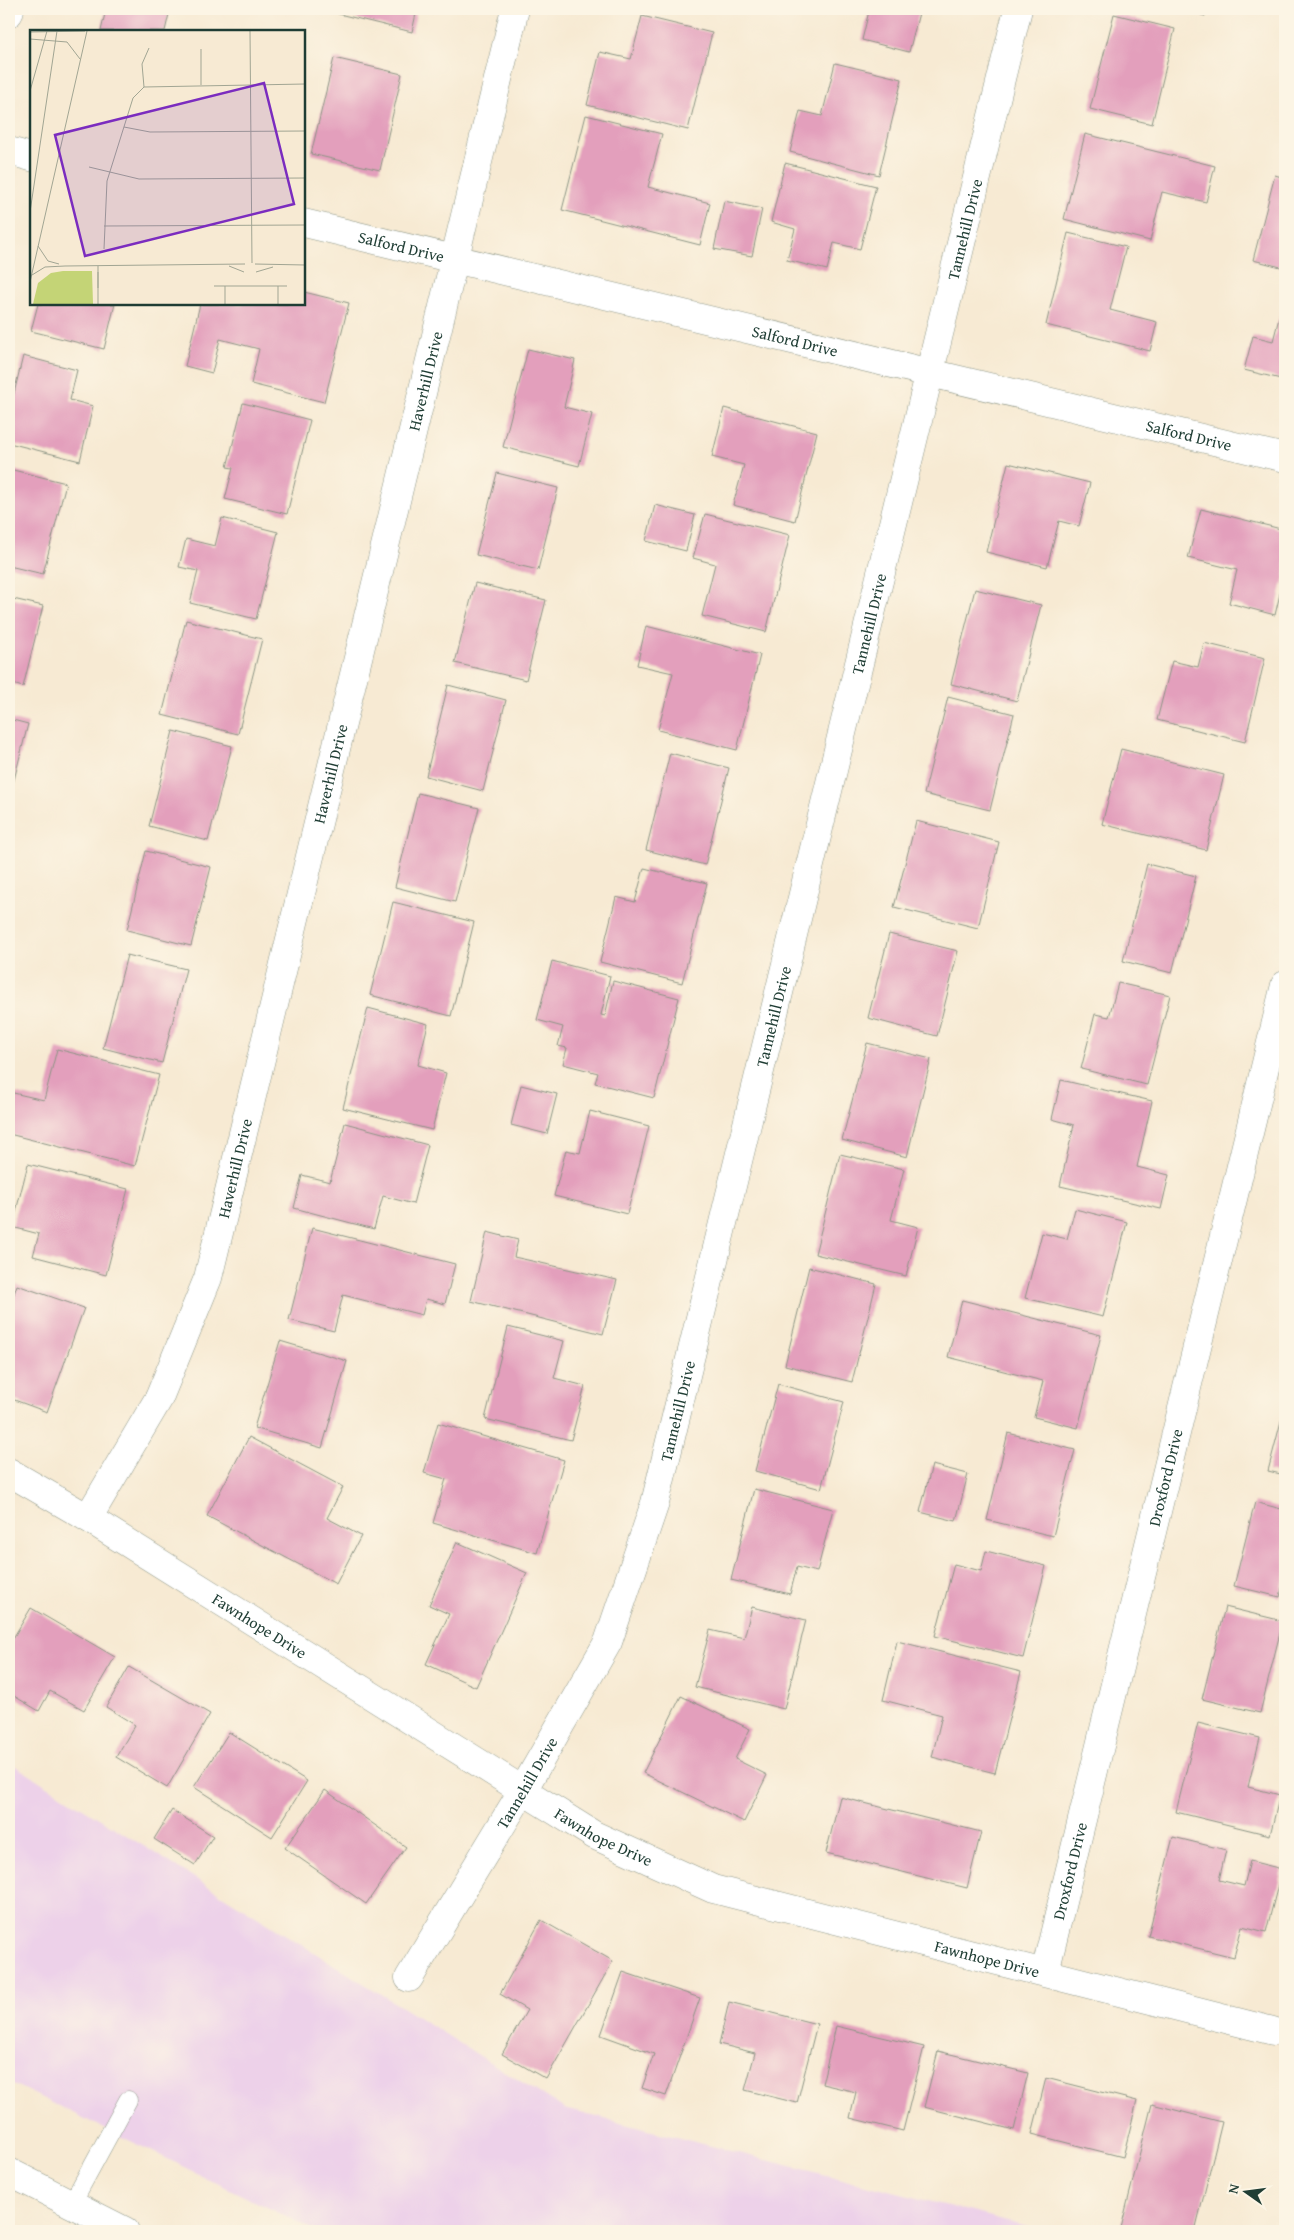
<svg xmlns="http://www.w3.org/2000/svg" width="1294" height="2240" viewBox="0 0 1294 2240" font-family="'Gentium Book Plus',serif">
	<style>
		.built { fill: #edd1e9 }
		.building { fill: #e39fbc }
		.lines { fill: none; stroke-linecap: round; stroke-linejoin: round }
		.lane-casing { stroke: #8b9484; stroke-width: 19 }
		.street-casing { stroke: #8b9484; stroke-width: 29 }
		.secondary-casing { stroke: #8b9484; stroke-width: 29 }
		.lane { stroke: #fff; stroke-width: 18 }
		.street { stroke: #fff; stroke-width: 28 }
		.secondary { stroke: #fff; stroke-width: 28 }
		.labels { text-anchor: middle; stroke-width: 4; stroke-linejoin: round; paint-order: stroke }
		.street-label { font-size: 16px; fill: #1f3d34; stroke: #fcf5e5 }
		.inset-road { fill: none; stroke: #a1a593; stroke-width: 1 }
		.view { fill: #7b2cbf; fill-opacity: 0.15; stroke: #7b2cbf; stroke-width: 2.5 }
		.inset-edge { fill: none; stroke: #1f3d34; stroke-width: 2.5 }
	</style>
	<rect width="100%" height="100%" fill="#fcf5e5"/>
	<filter id="ink" filterUnits="userSpaceOnUse"><feTurbulence type="fractalNoise" baseFrequency=".02" numOctaves="2"/><feDisplacementMap in="SourceGraphic" scale="10" xChannelSelector="R" yChannelSelector="G"/><feConvolveMatrix kernelMatrix="1 2 1 2 8 2 1 2 1" color-interpolation-filters="sRGB"/></filter>
	<filter id="wash" filterUnits="userSpaceOnUse"><feTurbulence type="fractalNoise" baseFrequency=".0096" numOctaves="4" result="noise"/><feDisplacementMap in="SourceGraphic" scale="20" xChannelSelector="R" yChannelSelector="G"/><feGaussianBlur stdDeviation="1.12" result="paint"/><feColorMatrix in="noise" values="0 0 0 0 0 0 0 0 0 0 0 0 0 0 0 0 0 1.4 0 .05"/><feComposite in="paint" operator="in"/></filter>
	<g filter="url(#wash)">
		<rect width="100%" height="100%" fill="#f7ead3"/>
		<!-- built -->
		<path class="built" d="M9 1762 565 2109 1047 2231H316L9 2082Z"/>
		<g id="blocks">
			<!-- building -->
			<path class="building" d="M106 9H147L169 14 165 31H101Z
				M328 9H417L412 32 327 11Z
				M862 9H920L909 52 862 40 869 11Z
				M1180 9H1207L1205 16Z
				M1114 14 1175 29 1152 124 1090 109Z
				M642 16 712 33 688 130 587 105 600 52 631 59Z
				M334 58 402 74 380 170 311 154Z
				M835 63 902 79 879 175 790 152 800 111 822 116Z
				M586 115 662 134 648 187 710 203 700 245 562 210Z
				M1085 134 1215 166 1206 202 1162 192 1150 241 1064 219Z
				M785 163 876 186 860 249 834 243 827 270 787 260 795 229 771 222Z
				M1275 175 1285 178V268L1253 260Z
				M724 201 762 209 752 256 714 249Z
				M1068 233 1126 247 1110 310 1157 322 1150 351 1046 325Z
				M304 292 349 303 324 402 251 384 259 349 220 339 212 373 185 366 200 304H304Z
				M1285 295V380L1244 370 1253 336 1273 341Z
				M38 304H115L104 349 31 331Z
				M528 349 575 360 564 407 592 414 579 466 503 447Z
				M23 356 77 370 70 400 93 406 80 461 9 443V414Z
				M243 403 310 420 287 514 225 499 233 468 227 467Z
				M724 408 817 432 795 521 733 505 744 465 712 457Z
				M1008 463 1090 483 1079 526 1059 521 1047 567 986 552Z
				M9 469 66 483 43 574 9 566Z
				M497 473 558 488 538 570 476 555Z
				M655 505 695 515 686 551 646 541Z
				M1201 509 1285 530V573L1275 615 1229 603 1237 570 1188 558Z
				M705 514 790 535 766 632 702 616 715 564 693 558Z
				M222 518 278 532 256 619 190 603 198 571 179 567 186 539 215 546Z
				M475 583 546 600 526 680 455 663Z
				M975 589 1041 605 1017 701 951 684Z
				M9 598 43 606 23 687 9 683Z
				M186 620 262 639 238 734 162 715Z
				M646 626 760 655 737 750 658 730 673 673 637 665Z
				M1204 643 1265 658 1245 742 1157 720 1172 661 1198 667Z
				M448 685 506 700 483 791 426 776Z
				M948 697 1014 714 990 810 924 794Z
				M9 719 28 724 9 800Z
				M173 731 232 746 208 841 149 826Z
				M1121 749 1224 775 1206 850 1102 824Z
				M670 753 729 768 705 865 646 850Z
				M418 793 479 808 455 902 395 887Z
				M916 821 999 842 978 928 894 907Z
				M146 851 211 867 191 946 127 930Z
				M1147 864 1196 876 1172 973 1123 961Z
				M644 868 707 883 682 983 600 962 616 897 635 902Z
				M393 902 474 922 451 1016 370 995Z
				M889 934 958 951 937 1036 868 1018Z
				M127 955 186 969 162 1063 103 1048Z
				M552 961 610 976 601 1015 605 1016 613 981 679 998 654 1098 595 1083 598 1073 563 1064 567 1048 558 1046 563 1027 537 1020Z
				M1118 983 1170 995 1147 1085 1081 1069 1095 1014 1109 1017Z
				M368 1008 428 1024 418 1065 446 1073 432 1130 343 1108Z
				M867 1043 931 1059 907 1157 842 1140Z
				M57 1049 159 1075 135 1166 9 1134V1092L44 1100Z
				M1061 1080 1152 1101 1137 1167 1169 1175 1161 1209 1060 1186 1074 1125 1052 1119Z
				M521 1085 557 1094 547 1134 511 1125Z
				M590 1111 649 1126 627 1214 554 1196 566 1150 580 1153Z
				M345 1123 428 1145 413 1204 383 1196 374 1229 294 1208 302 1175 330 1182Z
				M840 1154 904 1169 891 1220 918 1227 906 1276 815 1254Z
				M28 1164 128 1189 106 1275 33 1256 39 1234 12 1227Z
				M1075 1209 1127 1222 1103 1317 1025 1298 1042 1233 1067 1239Z
				M312 1228 455 1264 445 1304 426 1299 422 1315 343 1295 334 1331 289 1320Z
				M487 1232 518 1240 514 1257 617 1280 603 1334 471 1301Z
				M809 1267 876 1284 852 1382 785 1365Z
				M17 1285 84 1308 47 1412 9 1398V1308Z
				M962 1300 1101 1335 1078 1428 1034 1417 1043 1381 948 1357Z
				M508 1327 564 1341 554 1378 585 1386 571 1440 485 1419Z
				M280 1341 347 1361 322 1448 254 1428Z
				M778 1384 844 1402 821 1489 755 1471Z
				M1285 1406V1475L1268 1471Z
				M438 1423 564 1460 537 1553 433 1523 446 1479 424 1473Z
				M1008 1433 1075 1450 1053 1536 987 1520Z
				M249 1437 343 1487 327 1518 361 1536 336 1584 207 1516Z
				M932 1465 968 1474 956 1521 920 1512Z
				M754 1489 833 1509 817 1572 797 1567 790 1594 731 1580Z
				M1255 1502 1285 1510V1576L1280 1597 1234 1586Z
				M457 1542 527 1573 476 1687 426 1664 449 1614 429 1605Z
				M986 1551 1046 1566 1023 1658 935 1636 954 1564 981 1571Z
				M752 1607 806 1620 784 1709 695 1687 710 1630 744 1638Z
				M1225 1607 1283 1621 1260 1713 1202 1699Z
				M31 1608 115 1657 84 1710 50 1691 39 1711 9 1693V1645Z
				M897 1641 1021 1672 995 1773 932 1757 942 1715 883 1700Z
				M129 1667 210 1714 167 1788 116 1757 135 1725 106 1707Z
				M681 1696 750 1729 735 1759 767 1775 744 1822 643 1773Z
				M1198 1723 1260 1738 1248 1787 1280 1795 1270 1835 1176 1812Z
				M229 1732 307 1781 272 1837 194 1787Z
				M325 1790 406 1847 366 1904 285 1848Z
				M840 1797 981 1832 967 1888 826 1853Z
				M172 1810 213 1836 195 1865 154 1839Z
				M1173 1837 1226 1850 1219 1880 1244 1886 1250 1861 1282 1869 1266 1932 1242 1926 1234 1957 1148 1936Z
				M541 1920 613 1961 546 2079 502 2054 527 2010 500 1994Z
				M623 1972 700 1998 666 2096 642 2088 654 2054 601 2035Z
				M729 2002 817 2024 797 2103 745 2090 755 2053 719 2044Z
				M836 2026 924 2047 903 2131 850 2118 856 2092 822 2084Z
				M938 2051 1028 2073 1014 2130 924 2107Z
				M1046 2078 1137 2101 1123 2157 1032 2134Z
				M1152 2104 1222 2122 1195 2231H1132L1121 2228Z"/>
		</g>
	</g>
	<g filter="url(#ink)">
		<use href="#blocks" fill-opacity="0" stroke="#8b9484" stroke-width="1"/>
		<g class="lines">
			<defs>
				<path id="lane" d="M72 2203 128 2100"/>
				<g id="street">
					<path d="M9 13 10 9"/>
					<path d="M9 151 31 157"/>
					<path id="s1" d="M304 223 1285 458"/>
					<path id="s2" d="M9 1472 88 1518 594 1835 713 1889 1273 2031"/>
					<path id="s3" d="M88 1518 159 1398 208 1278 515 9"/>
					<path id="s4" d="M1045 1972 1285 985"/>
					<path id="s5" d="M409 1978 523 1790 608 1642 655 1503 1018 9"/>
				</g>
				<path id="secondary" d="M9 2172 125 2231"/>
			</defs>
			<!-- lane casing -->
			<use href="#lane" class="lane-casing"/>
			<!-- street casing -->
			<use href="#street" class="street-casing"/>
			<!-- secondary casing -->
			<use href="#secondary" class="secondary-casing"/>
			<!-- lane -->
			<use href="#lane" class="lane"/>
			<!-- street -->
			<use href="#street" class="street"/>
			<!-- secondary -->
			<use href="#secondary" class="secondary"/>
		</g>
	</g>
	<g class="labels">
		<!-- street labels -->
		<g class="street-label">
			<text dy="6" stroke="none"><textPath href="#s5" startOffset="1848">Tannehill Drive</textPath></text>
			<text dy="6" stroke="none"><textPath href="#s1" startOffset="100">Salford Drive</textPath></text>
			<text dy="6" stroke="none"><textPath href="#s1" startOffset="505">Salford Drive</textPath></text>
			<text dy="6" stroke="none"><textPath href="#s3" startOffset="1192">Haverhill Drive</textPath></text>
			<text dy="6" stroke="none"><textPath href="#s1" startOffset="910">Salford Drive</textPath></text>
			<text dy="6" stroke="none"><textPath href="#s5" startOffset="1442">Tannehill Drive</textPath></text>
			<text dy="6" stroke="none"><textPath href="#s3" startOffset="788">Haverhill Drive</textPath></text>
			<text dy="6" stroke="none"><textPath href="#s5" startOffset="1038">Tannehill Drive</textPath></text>
			<text dy="6" stroke="none"><textPath href="#s3" startOffset="382">Haverhill Drive</textPath></text>
			<text dy="6" stroke="none"><textPath href="#s5" startOffset="632">Tannehill Drive</textPath></text>
			<text dy="6" stroke="none"><textPath href="#s4" startOffset="509">Droxford Drive</textPath></text>
			<text dy="6" stroke="none"><textPath href="#s2" startOffset="294">Fawnhope Drive</textPath></text>
			<text dy="6" stroke="none"><textPath href="#s5" startOffset="228">Tannehill Drive</textPath></text>
			<text dy="6" stroke="none"><textPath href="#s2" startOffset="698">Fawnhope Drive</textPath></text>
			<text dy="6" stroke="none"><textPath href="#s4" startOffset="104">Droxford Drive</textPath></text>
			<text dy="6" stroke="none"><textPath href="#s2" startOffset="1102">Fawnhope Drive</textPath></text>
		</g>
	</g>
	<!-- overview -->
	<g transform="translate(30 30)">
		<rect width="275" height="275" fill="#f7ead3"/>
		<path d="M33 241H62L63 274H3L8 253 21 243Z" fill="#c4d476"/>
		<path class="inset-road" d="M220 1 222 233M0 2 55 1M0 9 37 12 50 29M171 55V19M114 57 275 54M114 57 112 34 119 18M0 61 17 1M94 97 120 102 275 101M59 137 109 149 275 148M0 182 27 1M74 196 275 195M8 216 18 231 29 234M74 219 77 151 103 68 114 57M225 234 275 235M68 236V274M199 236 214 242M226 242 243 237M2 245 15 237 35 236 215 234M0 252 57 1M184 256H257M195 256V274M248 256V274M68 258V242"/>
		<path class="view" d="M234 53 264 174 55 226 25 105Z"/>
		<rect width="275" height="275" class="inset-edge"/>
	</g>
	<!-- margin -->
	<rect width="1294" height="2240" fill="none" stroke="#fcf5e5" stroke-width="30"/>
	<!-- north arrow -->
	<g transform="translate(1246 2192) rotate(284)" stroke="#fcf5e5" stroke-width="4" paint-order="stroke">
	<path d="M0-4L9 19L0 12L-9 19Z" fill="#1f3d34"/>
	<text y="-8" font-size="14" font-weight="bold" text-anchor="middle" fill="#1f3d34">N</text>
	</g>
</svg>
